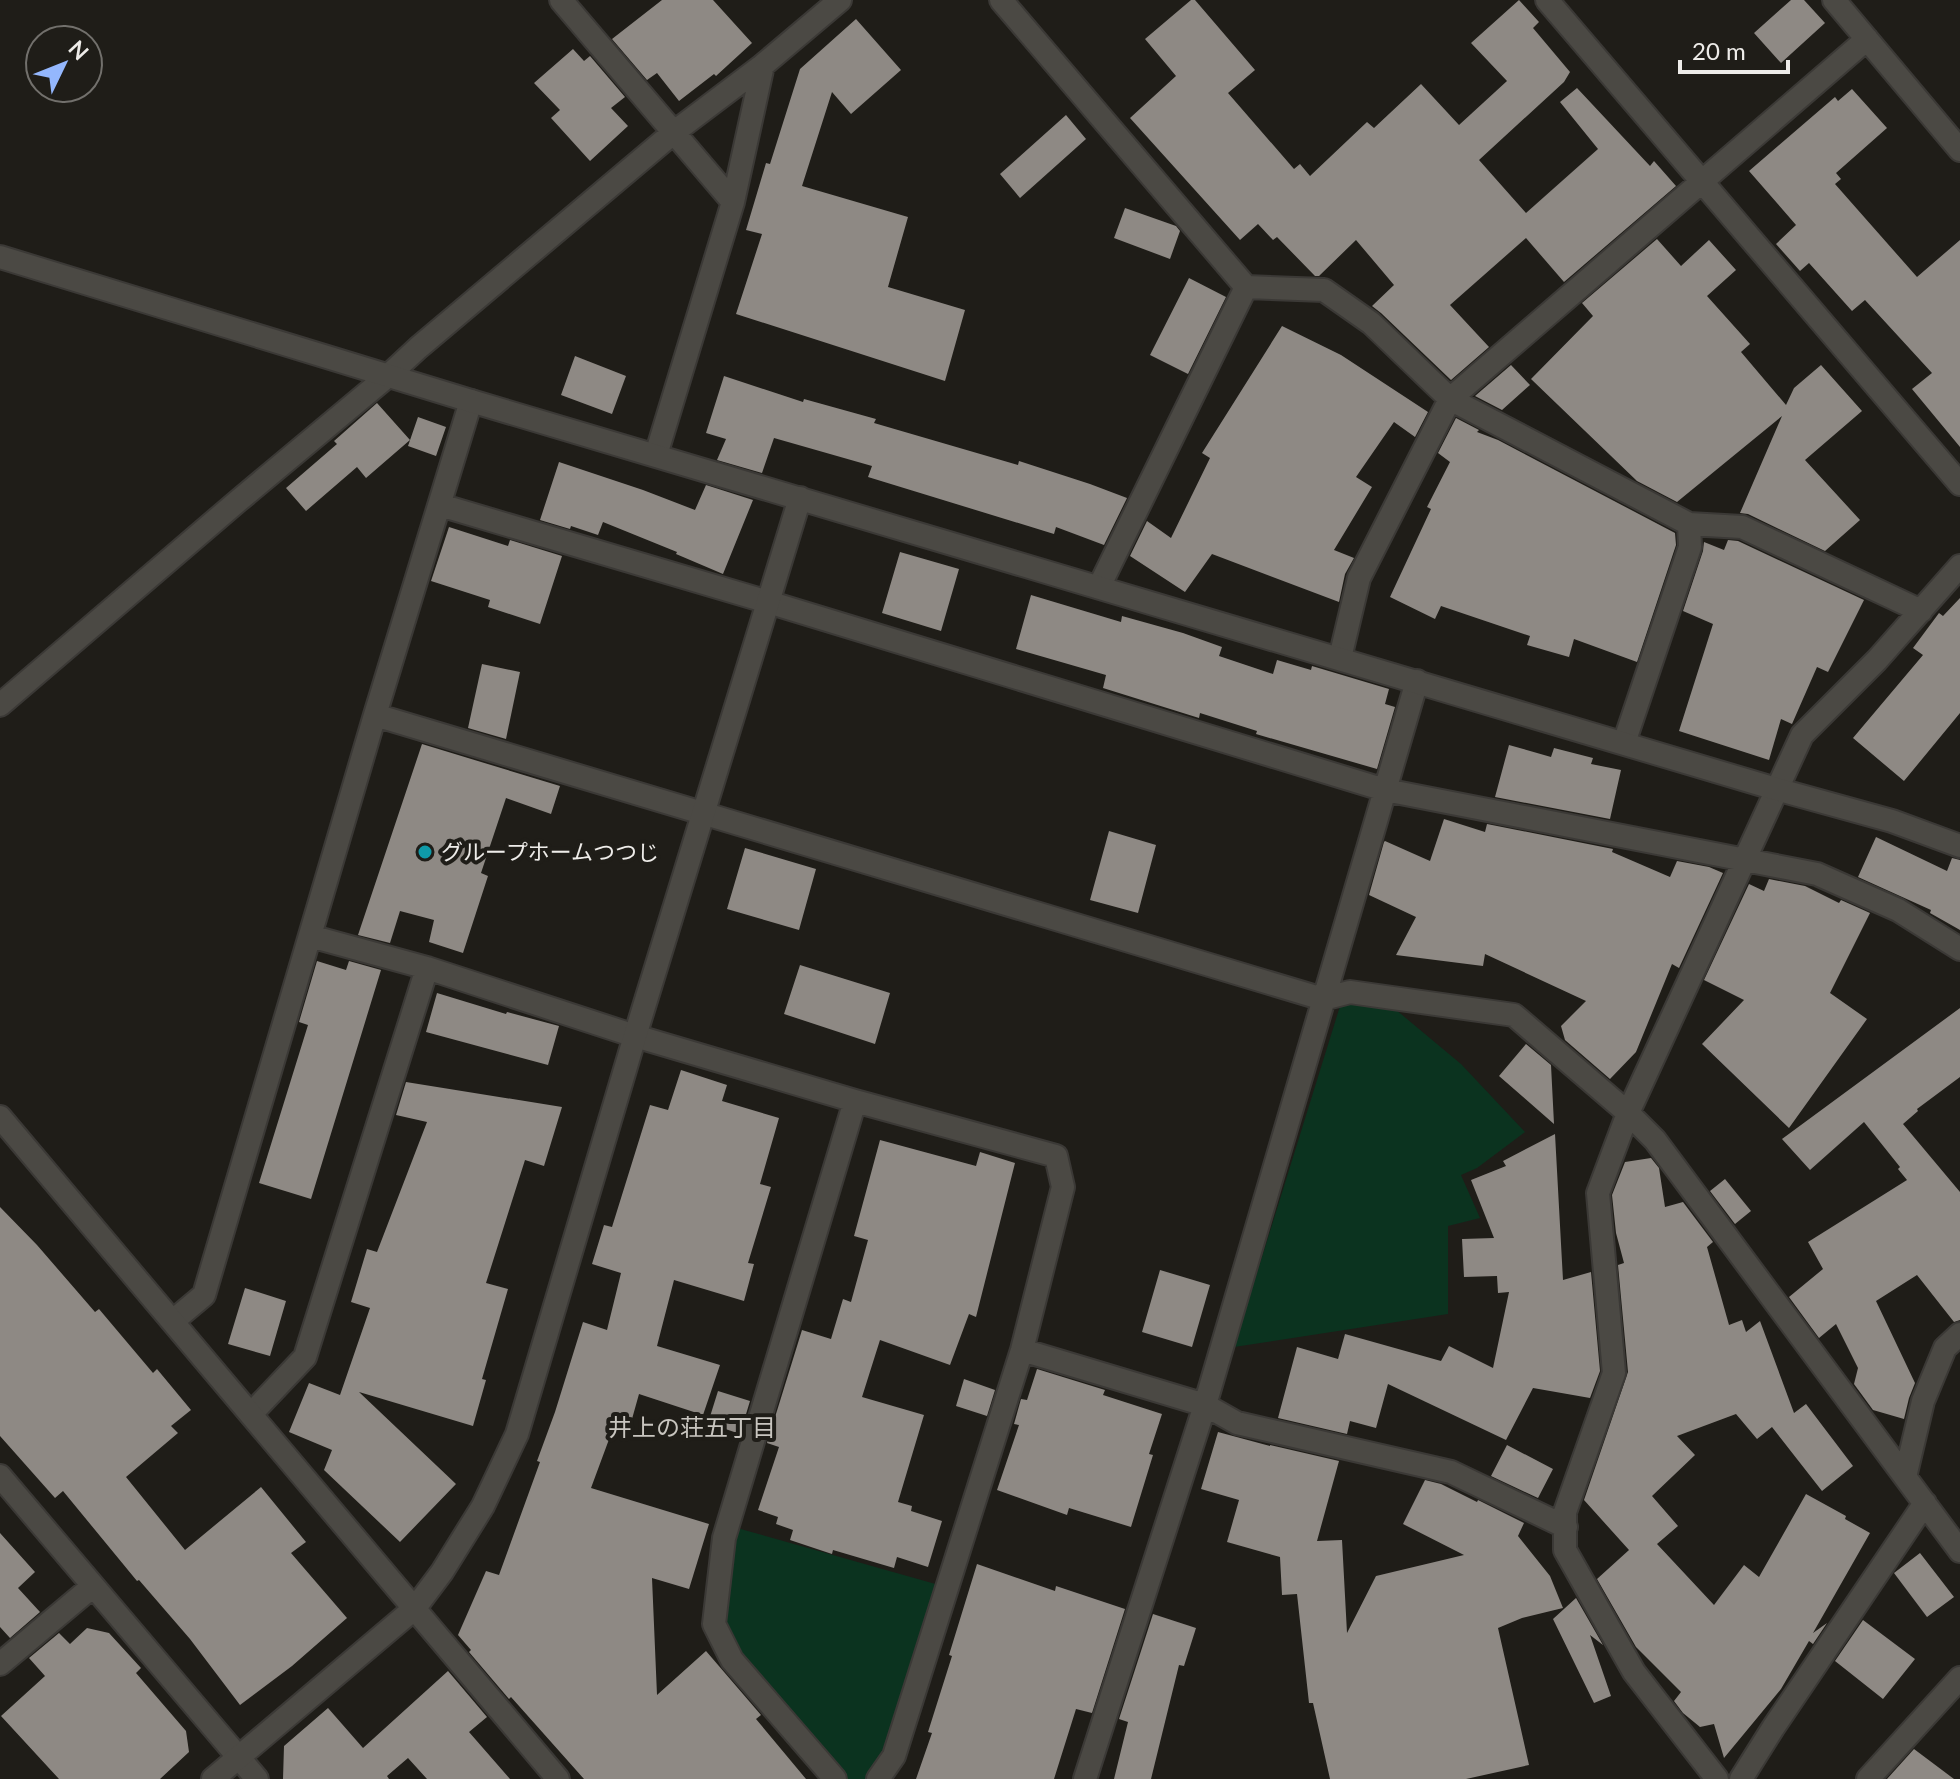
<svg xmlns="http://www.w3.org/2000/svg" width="1960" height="1779" viewBox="0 0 1960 1779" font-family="Lato,'Noto Sans JP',sans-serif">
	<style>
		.green { fill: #0b331f }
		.building { fill: #8e8984 }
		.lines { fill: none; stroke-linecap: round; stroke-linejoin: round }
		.minor-casing { stroke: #3b3936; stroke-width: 26 }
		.tertiary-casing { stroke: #3b3936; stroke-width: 26 }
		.minor { stroke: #4b4944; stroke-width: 22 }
		.tertiary { stroke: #4b4944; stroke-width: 22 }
		.culture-dot { fill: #0f9aa8; stroke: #1f1d18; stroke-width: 3 }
		.labels { text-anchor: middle; stroke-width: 8; stroke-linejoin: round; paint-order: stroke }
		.poi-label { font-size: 22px; fill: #eeece9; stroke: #1f1d18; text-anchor: start }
		.neighbourhood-label { font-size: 24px; fill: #c8c5bf; stroke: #1f1d18 }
	</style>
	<rect width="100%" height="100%" fill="#1f1d18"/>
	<!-- green -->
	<path class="green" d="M1341 1003 1395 1009 1461 1064 1525 1132 1477 1168 1461 1175 1480 1218 1448 1226V1314L1234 1347Z
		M737 1528 939 1585 886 1752 865 1779H844L741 1656 724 1619Z"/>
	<!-- building -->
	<path class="building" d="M662 0H713L752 43 716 76 714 74 679 101 657 73 647 80 612 39Z
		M1191 0H1195L1255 70 1228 93 1294 169 1300 164 1310 176 1367 122 1374 128 1421 84 1459 125 1507 81 1471 43 1519 0 1539 22 1533 28 1570 72 1564 82 1479 160 1526 213 1598 149 1560 102 1577 88 1650 166 1654 161 1676 186 1564 282 1526 238 1450 305 1489 347 1451 380 1381 313 1372 306 1394 285 1356 240 1319 276H1315L1277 237 1273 240 1258 224 1240 240 1130 118 1176 76 1145 39Z
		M1791 0H1804L1825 23 1781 63 1754 33Z
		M856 19 901 70 851 114 832 92 802 186 908 217 888 287 965 310 945 381 736 314 762 234 746 230 766 163 770 164 800 69Z
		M573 49 584 61 590 56 625 97 611 108 628 126 590 161 551 118 560 110 534 83Z
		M1852 89 1887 128 1836 173 1841 179 1835 184 1917 277 1960 240V447L1912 389 1932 373 1865 300 1852 311 1809 263 1800 271 1776 244 1796 225 1749 171 1835 97 1838 101Z
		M1066 115 1086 139 1020 198 1000 174Z
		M1125 208 1176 226 1180 231 1170 259 1114 238Z
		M1657 239 1681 266 1709 240 1736 270 1707 296 1750 344 1741 352 1786 405 1794 388 1821 365 1862 411 1805 460 1860 520 1825 551 1748 514 1740 513 1782 416 1677 502 1637 481 1531 379 1593 316 1582 303Z
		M1189 278 1226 297 1188 374 1150 355Z
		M1282 326 1341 355 1428 412 1415 437 1394 422 1356 477 1372 487 1334 550 1354 558 1345 574 1339 602 1212 554 1185 592 1130 556 1147 521 1171 538 1210 458 1202 453Z
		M575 356 626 376 612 414 561 395Z
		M1511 365 1530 385 1502 410 1475 396Z
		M724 376 803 402 804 399 876 419 874 423 1018 465 1019 461 1090 484 1127 498 1104 545 1056 527 1054 534 868 477 872 466 774 438 762 473 717 460 726 439 706 433Z
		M377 403 410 440 366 478 357 467 306 511 286 488 337 444 334 441Z
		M418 417 446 427 436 456 408 446Z
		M1456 418 1479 430 1477 432 1498 440 1675 533 1676 545 1637 662 1574 639 1569 657 1527 645 1530 636 1441 606 1435 619 1390 597 1431 509 1427 507 1450 462 1438 453Z
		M559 462 643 490 695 510 706 485 753 500 723 574 676 554 677 552 603 522 598 535 571 526 570 529 540 520Z
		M449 527 508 546 510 540 562 556 540 624 488 607 490 600 431 581Z
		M1728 540 1738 541 1864 600 1828 672 1817 667 1792 724 1781 719 1769 760 1679 731 1713 624 1683 611 1703 551 1704 542 1724 550Z
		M900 552 959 569 941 631 882 613Z
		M1031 595 1121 622 1122 616 1183 633 1222 647 1219 656 1273 674 1277 660 1311 670 1312 666 1389 689 1385 704 1395 707 1377 769 1256 734 1257 731 1200 713 1199 718 1103 688 1106 675 1016 649Z
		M1960 598V713L1904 781 1853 738 1923 655 1913 648 1939 613 1943 616Z
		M482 664 520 672 506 739 468 728Z
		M422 744 560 786 551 814 506 798 481 873 488 876 463 953 429 942 434 920 400 911 390 943 358 935Z
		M1509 745 1551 757 1554 748 1593 758 1591 764 1621 770 1610 819 1495 797Z
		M1444 819 1485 832 1487 824 1613 849 1612 852 1670 877 1677 861 1709 867 1723 873 1679 968 1672 964 1636 1052 1610 1079 1565 1040 1561 1026 1586 1001 1485 954 1483 966 1396 955 1416 917 1369 895 1384 842 1385 841 1430 861Z
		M1109 831 1156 845 1138 913 1090 900Z
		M1876 837 1947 871 1952 858 1960 860V930L1930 913 1931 910 1858 877Z
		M745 848 816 869 799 930 727 909Z
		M1769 879 1805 886 1839 903 1841 900 1870 913 1830 993 1867 1019 1789 1128 1702 1044 1744 1000 1704 980 1749 884 1764 891Z
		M317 961 346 970 349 961 381 970 311 1199 259 1183 308 1025 299 1022Z
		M800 965 890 993 875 1044 784 1014Z
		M437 993 506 1014 507 1012 559 1026 548 1065 426 1032Z
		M1960 1008V1077L1917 1109 1918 1111 1903 1124 1960 1192V1320L1954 1322 1917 1275 1876 1301 1915 1383 1909 1398 1904 1419 1873 1410 1854 1384 1858 1368 1836 1324 1819 1338 1789 1297 1823 1269 1808 1242 1907 1180 1898 1169 1900 1167 1864 1122 1810 1170 1782 1139Z
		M1526 1044 1551 1065 1554 1124 1499 1076Z
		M681 1070 727 1085 722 1101 779 1118 760 1184 771 1187 748 1263 754 1264 744 1301 674 1280 657 1346 720 1365 703 1415 639 1394 632 1419 618 1415 591 1488 709 1524 689 1589 652 1578 657 1695 706 1651 761 1715 756 1719 806 1779H584L511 1697 509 1699 469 1652 471 1650 458 1635 486 1571 499 1575 540 1462 537 1461 555 1412 583 1322 607 1330 621 1273 592 1264 604 1225 612 1227 650 1105 668 1110Z
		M406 1082 562 1107 544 1166 525 1160 486 1283 508 1289 482 1379 486 1380 473 1426 359 1392 456 1484 400 1542 324 1470 332 1450 289 1432 309 1383 340 1395 370 1308 351 1302 367 1249 377 1252 427 1122 396 1115Z
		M1555 1134 1563 1280 1591 1272 1600 1371 1590 1398 1533 1388 1506 1440 1388 1384 1376 1428 1350 1421 1347 1434 1278 1418 1297 1347 1338 1359 1345 1334 1441 1361 1449 1346 1493 1368 1509 1292 1498 1293 1497 1276 1464 1277 1462 1239 1494 1238 1471 1180 1506 1166 1503 1161Z
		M880 1140 976 1166 980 1152 1015 1163 976 1317 969 1314 950 1365 880 1340 862 1397 924 1415 898 1502 912 1506 911 1511 942 1521 928 1567 897 1557 894 1568 833 1550 832 1554 790 1540 793 1530 776 1524 778 1517 758 1510 779 1447 767 1443 802 1330 831 1339 843 1299 851 1302 868 1240 854 1236Z
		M1651 1158 1659 1168 1665 1207 1683 1202 1713 1242 1707 1247 1729 1325 1742 1320 1746 1332 1760 1321 1794 1413 1806 1404 1853 1466 1822 1491 1772 1427 1757 1439 1736 1414 1677 1436 1695 1455 1652 1496 1678 1526 1657 1544 1714 1605 1744 1565 1759 1577 1806 1494 1846 1516 1845 1519 1870 1533 1813 1633 1827 1623 1813 1644 1809 1641 1781 1689 1724 1758 1714 1724 1700 1727 1683 1713 1674 1701 1681 1692 1636 1647 1597 1579 1629 1550 1584 1500 1628 1372 1618 1265 1624 1263 1616 1233 1612 1195 1625 1162Z
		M1725 1179 1751 1211 1735 1224 1710 1191Z
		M0 1207 37 1245 95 1312 99 1309 153 1373 157 1369 191 1410 171 1426 178 1433 126 1477 185 1550 261 1487 306 1542 291 1553 347 1618 292 1666 240 1705 190 1639 139 1580 137 1581 63 1491 55 1498 0 1436Z
		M1160 1270 1210 1285 1192 1347 1142 1332Z
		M245 1288 286 1301 270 1356 228 1344Z
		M1037 1369 1105 1390 1103 1395 1162 1414 1149 1454 1153 1455 1131 1527 1069 1508 1067 1515 997 1490 1019 1425 1014 1424 1021 1399 1027 1400Z
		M964 1379 995 1390 987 1416 956 1406Z
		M718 1391 750 1401 740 1434 708 1423Z
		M1218 1432 1270 1446V1445L1339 1461 1317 1541 1342 1540 1347 1633 1376 1576 1464 1555 1403 1524 1425 1480 1441 1484 1477 1502 1478 1500 1524 1523 1518 1536 1550 1576 1563 1608 1522 1618 1498 1628 1529 1765 1466 1779H1330L1313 1703H1309L1297 1594 1282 1595 1280 1557 1227 1542 1239 1500 1201 1489Z
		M1507 1445 1553 1469 1538 1498 1491 1476Z
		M0 1533 35 1572 18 1588 40 1612 10 1638 0 1627Z
		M1920 1553 1954 1597 1927 1617 1894 1573Z
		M977 1564 1055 1591 1056 1586 1125 1609 1092 1713 1076 1709 1054 1779H916L932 1733 928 1732 952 1656 949 1655Z
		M1576 1598 1603 1645 1590 1635 1611 1696 1594 1703 1553 1619Z
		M1153 1614 1196 1628 1184 1666 1179 1665 1151 1779H1114L1128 1722 1119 1719Z
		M1863 1620 1915 1659 1883 1699 1835 1661Z
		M87 1628 109 1633 141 1668 136 1673 186 1731 189 1752 160 1779H59L1 1716 45 1676 29 1658 59 1633 70 1644Z
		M448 1671 487 1717 469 1732 510 1779H427L408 1758 387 1776 389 1779H283L284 1746 328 1708 363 1748Z
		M1914 1749 1954 1779H1887Z"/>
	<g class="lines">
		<defs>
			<path id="minor" d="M561 0 733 202 656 455
				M1001 0 1246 287 1099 587
				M1547 0 1960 484
				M1834 0 1960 150
				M733 202 763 65
				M1246 287 1324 290 1371 323 1450 399 1689 524 1690 547 1624 743
				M440 505 768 602 1385 790 1817 874 1898 910 1960 949
				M1689 524 1742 527 1921 611
				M1340 658 1359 578 1450 399 1867 39
				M0 705 238 501 389 375 418 348 673 133 763 65 840 0
				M375 715 1323 999 1350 992 1514 1015 1628 1113 1655 1140 1960 1551
				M310 936 427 968 635 1036 855 1101 1056 1156 1063 1187 1022 1350 894 1756 878 1779
				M173 1321 204 1295 375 715 471 401
				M1022 1350 1205 1405 1237 1423 1451 1472 1566 1527
				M251 1414 305 1357 427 968
				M0 1476 257 1779
				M1905 1477 1923 1401 1945 1348 1960 1334
				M0 1664 93 1586
				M835 1779 732 1660 714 1624 724 1538 855 1101
				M1085 1779 1205 1405 1417 681
				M1717 1779 1634 1672 1565 1550V1512L1614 1373 1598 1193 1628 1113 1802 735 1877 660 1960 566
				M1741 1779 1773 1728 1925 1503
				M1868 1779 1960 1678"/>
			<path id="tertiary" d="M0 257 471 401 1776 789 1892 821 1960 846
				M0 1117 558 1779
				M213 1779 415 1608 442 1572 483 1506 517 1434 635 1036 800 498"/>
		</defs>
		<!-- minor casing -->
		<use href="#minor" class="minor-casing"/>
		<!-- tertiary casing -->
		<use href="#tertiary" class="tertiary-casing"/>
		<!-- minor -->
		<use href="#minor" class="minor"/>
		<!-- tertiary -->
		<use href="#tertiary" class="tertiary"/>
	</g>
	<!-- markers -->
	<circle class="culture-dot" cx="425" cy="852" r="8"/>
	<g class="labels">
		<!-- poi labels -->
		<g class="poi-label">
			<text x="441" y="860">グループホームつつじ</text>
		</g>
		<!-- neighbourhood labels -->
		<g class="neighbourhood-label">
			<text x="692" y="1436">井上の荘五丁目</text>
		</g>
	</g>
	<!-- north arrow -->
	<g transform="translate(64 64) rotate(47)"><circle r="38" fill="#1f1d18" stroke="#72706c" stroke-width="2"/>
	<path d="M0-6L14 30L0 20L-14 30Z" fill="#94b7fd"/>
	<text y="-12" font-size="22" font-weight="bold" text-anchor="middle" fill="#eeece9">N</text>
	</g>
	<!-- scale -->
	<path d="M1680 60v12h108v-12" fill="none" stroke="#eeece9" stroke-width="4"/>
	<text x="1692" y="60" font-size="24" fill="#eeece9" stroke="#1f1d18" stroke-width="6" paint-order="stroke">20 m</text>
</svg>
